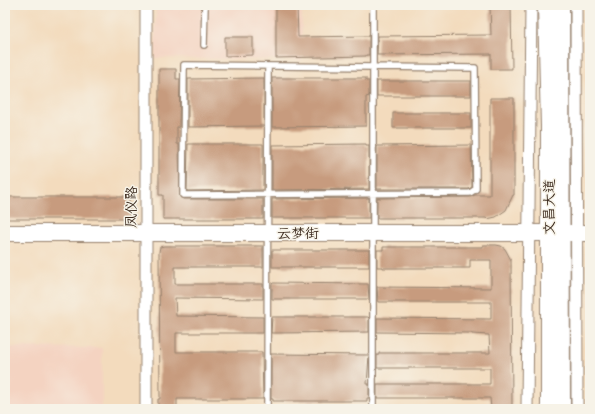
<svg xmlns="http://www.w3.org/2000/svg" width="595" height="414" viewBox="0 0 595 414" font-family="Itim,'LXGW WenKai TC',sans-serif">
	<style>
		.built { fill: #f4d3c1 }
		.building { fill: #c79b7e }
		.lines { fill: none; stroke-linecap: round; stroke-linejoin: round }
		.lane-casing { stroke: #97826e; stroke-width: 8 }
		.street-casing { stroke: #97826e; stroke-width: 13 }
		.secondary-casing { stroke: #97826e; stroke-width: 18 }
		.lane { stroke: #fff; stroke-width: 5.5 }
		.street { stroke: #fff; stroke-width: 11 }
		.secondary { stroke: #fff; stroke-width: 16 }
		.labels { text-anchor: middle; stroke-width: 3; stroke-linejoin: round; paint-order: stroke }
		.street-label { font-size: 14px; fill: #3b2a1e; stroke: #f7f3e8 }
	</style>
	<rect width="100%" height="100%" fill="#f7f3e8"/>
	<filter id="ink" filterUnits="userSpaceOnUse"><feTurbulence type="fractalNoise" baseFrequency=".025" numOctaves="2"/><feDisplacementMap in="SourceGraphic" scale="8" xChannelSelector="R" yChannelSelector="G"/><feConvolveMatrix kernelMatrix="1 2 1 2 8 2 1 2 1" color-interpolation-filters="sRGB"/></filter>
	<filter id="wash" filterUnits="userSpaceOnUse"><feTurbulence type="fractalNoise" baseFrequency=".012" numOctaves="4" result="noise"/><feDisplacementMap in="SourceGraphic" scale="16" xChannelSelector="R" yChannelSelector="G"/><feGaussianBlur stdDeviation="0.9" result="paint"/><feColorMatrix in="noise" values="0 0 0 0 0 0 0 0 0 0 0 0 0 0 0 0 0 1.4 0 .05"/><feComposite in="paint" operator="in"/></filter>
	<g filter="url(#wash)">
		<rect width="100%" height="100%" fill="#f3dbbd"/>
		<!-- built -->
		<path class="built" d="M156 5H302V60L155 58Z
			M5 347 102 348V409H5Z"/>
		<g id="blocks">
			<!-- building -->
			<path class="building" d="M276 5H297L298 37 369 36V55H366V56L276 58Z
				M490 5H511L512 69H491V54L377 55 378 36 491 35Z
				M225 37H253V55L225 56Z
				M159 69H176V79H180L179 127H177V144H179L180 197 183 199H263V219H163V195H159Z
				M264 78V126L188 127V79Z
				M272 78H366V81H369V96L366 97V126L272 127Z
				M377 81H471V96H377Z
				M490 98H514V195H513L506 210 496 217 487 219 486 218H377V198L470 197 475 195H490Z
				M393 113H471V128H393Z
				M188 144H263V190L187 191Z
				M366 144V146H369V189L272 190V145Z
				M471 145 472 187 469 189H377V146Z
				M5 197H129V219H5Z
				M369 198V218H272V199Z
				M483 245H496L501 246 505 249 511 260 512 409H491L490 398H377V384H490V368H377V355H379V353H490L489 335 472 334V333L377 332V318L491 319V302H378L377 287 491 288V260H470V268H383V267H377V250H383V247H483Z
				M164 246H263V267H175V284H263V299L175 298 176 316 263 317V333H176V352H262L263 399H177V409H158V399H160L159 252 160 247Z
				M272 250H369V267H272Z
				M273 283 368 284 369 299H272V284Z
				M272 317H368L369 318V332L271 333Z
				M271 354 369 355 367 384H369V398H367V401H273V399H271Z"/>
		</g>
	</g>
	<g filter="url(#ink)">
		<use href="#blocks" fill-opacity="0" stroke="#97826e" stroke-width="1"/>
		<g class="lines">
			<defs>
				<path id="lane" d="M373 5V409
					M204 45 205 5
					M184 65 475 68 476 189 470 193 183 195Z
					M267 409 268 66"/>
				<path id="street" d="M576 5 577 409
					M146 409V5
					M527 409 531 5"/>
				<path id="secondary" d="M546 5 549 126V409
					M561 5 562 409
					M5 233H590"/>
			</defs>
			<!-- lane casing -->
			<use href="#lane" class="lane-casing"/>
			<!-- street casing -->
			<use href="#street" class="street-casing"/>
			<!-- secondary casing -->
			<use href="#secondary" class="secondary-casing"/>
			<!-- lane -->
			<use href="#lane" class="lane"/>
			<!-- street -->
			<use href="#street" class="street"/>
			<!-- secondary -->
			<use href="#secondary" class="secondary"/>
		</g>
	</g>
	<g class="labels">
		<!-- street labels -->
		<g class="street-label">
			<text transform="translate(131 207) rotate(-90)" y="5">凤仪路</text>
			<text transform="translate(549 207) rotate(-90)" y="5">文昌大道</text>
			<text x="298" y="238">云梦街</text>
		</g>
	</g>
	<!-- margin -->
	<rect width="595" height="414" fill="none" stroke="#f7f3e8" stroke-width="20"/>
</svg>
